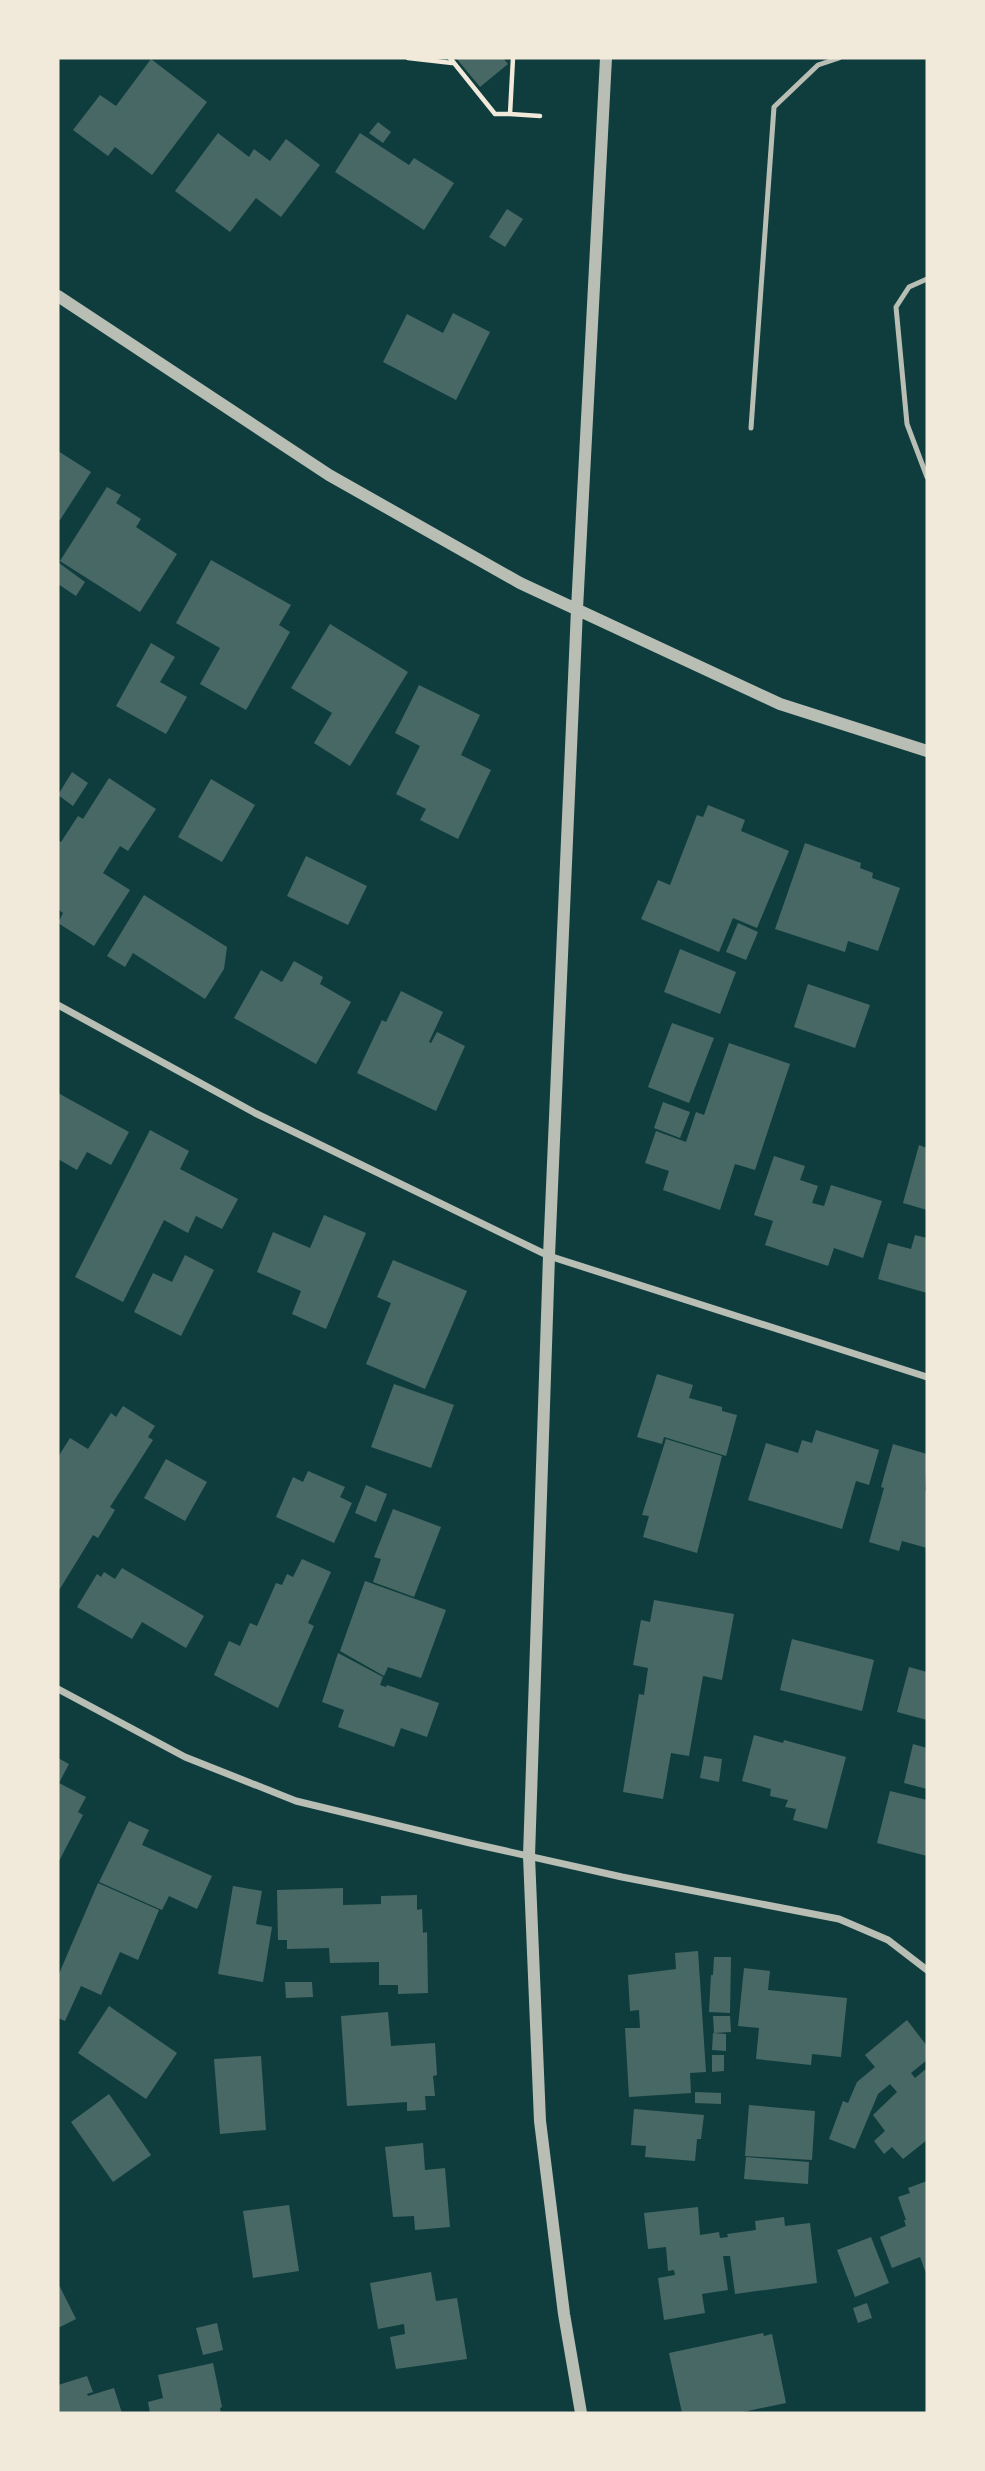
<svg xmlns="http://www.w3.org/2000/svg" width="985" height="2471" viewBox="0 0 985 2471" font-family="Rubik,sans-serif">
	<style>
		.building { fill: #486865 }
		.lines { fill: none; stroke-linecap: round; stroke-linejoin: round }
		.path { stroke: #f1e9da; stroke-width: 4.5 }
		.service { stroke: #b8beb3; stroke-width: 5 }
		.minor { stroke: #b8beb3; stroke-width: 7 }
		.tertiary { stroke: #b8beb3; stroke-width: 12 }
	</style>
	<rect width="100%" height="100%" fill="#0f3d3e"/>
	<!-- building -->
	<path class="building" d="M456 58H503L508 64 480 87Z
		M151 59 207 102 152 175 115 147 108 156 73 130 100 95 116 106Z
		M378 122 391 132 383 143 369 133Z
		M218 133 249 157 254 149 270 161 286 139 320 165 281 217 256 198 230 232 175 191Z
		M360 133 409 165 414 158 454 183 424 230 335 172Z
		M507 209 523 219 505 247 489 237Z
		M453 313 490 332 456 400 383 362 407 314 443 333Z
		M58 451 91 472 60 520 58 519Z
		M107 487 121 495 116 503 141 519 136 527 177 554 140 612 60 561Z
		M211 560 291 605 279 625 290 632 246 710 200 684 220 648 176 623Z
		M59 563 85 582 76 596 58 584Z
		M330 624 408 672 350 766 314 743 332 713 291 688Z
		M151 643 175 657 160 682 187 697 166 734 116 706Z
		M419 685 480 715 461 755 491 770 458 839 420 820 426 809 396 794 420 746 395 733Z
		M72 772 88 783 73 806 58 795Z
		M109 778 156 809 128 851 120 846 103 873 130 890 94 946 58 923 63 913 58 909V840L61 842 78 816 83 819Z
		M211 779 255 805 222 862 178 837Z
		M708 805 745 820 741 831 789 851 757 928 733 918 719 952 641 919 658 880 670 885 697 815 703 817Z
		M805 843 861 863 860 868 873 873 872 878 900 888 878 951 848 941 845 952 775 929Z
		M306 856 367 886 348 925 287 896Z
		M144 895 227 947 224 969 205 999 133 953 125 967 107 956Z
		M738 923 758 932 746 960 726 952Z
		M680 949 736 972 720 1014 664 992Z
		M294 961 323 977 320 984 351 1002 316 1064 234 1018 261 970 282 982Z
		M808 984 870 1005 855 1048 794 1027Z
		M401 991 443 1012 429 1042 431 1043 437 1032 465 1046 436 1111 357 1073 382 1020 386 1022Z
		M672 1023 714 1038 689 1103 648 1087Z
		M729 1043 790 1064 755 1170 735 1164 720 1210 663 1190 669 1171 645 1163 656 1131 686 1142 696 1112 704 1115Z
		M58 1093 129 1132 111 1165 87 1152 77 1170 58 1159Z
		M663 1102 690 1112 680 1138 654 1128Z
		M150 1130 189 1151 180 1169 238 1199 222 1229 196 1216 188 1233 164 1220 123 1302 75 1277Z
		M919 1145 927 1148V1210L903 1203Z
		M774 1156 805 1166 800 1180 818 1186 812 1203 824 1206 831 1185 882 1201 863 1258 834 1248 828 1266 765 1245 773 1221 754 1215Z
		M324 1215 366 1233 326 1329 292 1314 301 1291 257 1272 273 1232 310 1248Z
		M915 1235 927 1238V1293L878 1279 888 1243 911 1249Z
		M185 1255 214 1270 181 1336 134 1312 153 1273 172 1282Z
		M393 1260 467 1291 425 1389 366 1364 391 1303 377 1297Z
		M657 1374 693 1385 689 1398 722 1407V1411L737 1415 726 1456 664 1437 662 1444 637 1437Z
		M394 1384 454 1405 431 1468 371 1447Z
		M123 1406 155 1426 148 1437 153 1440 110 1507 115 1510 98 1538 93 1535 58 1592V1457L70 1438 88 1449 111 1413 116 1417Z
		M816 1430 879 1450 869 1485 856 1481 842 1529 748 1500 766 1443 798 1453 802 1440 812 1443Z
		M666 1439 722 1456 697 1553 643 1537 649 1516 642 1515Z
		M893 1444 927 1454 925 1491H927V1548L902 1541 899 1551 869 1542 884 1488 881 1487Z
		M166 1459 207 1482 185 1521 144 1498Z
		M308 1471 345 1487 340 1497 352 1503 334 1543 276 1517 293 1477 303 1482Z
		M366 1485 387 1494 376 1522 355 1513Z
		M393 1509 441 1527 414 1597 373 1582 381 1559 374 1557Z
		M302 1559 331 1572 308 1623 314 1626 278 1708 214 1675 229 1641 240 1646 250 1623 257 1626 276 1583 282 1585 287 1574 293 1577Z
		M122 1568 204 1616 186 1648 142 1622 132 1639 77 1607 97 1574 101 1577 104 1572 115 1579Z
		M365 1581 446 1610 421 1678 388 1667 384 1676 340 1651Z
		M654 1600 734 1614 722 1680 703 1676 689 1756 671 1753 663 1799 623 1792 639 1694 644 1695 648 1668 633 1665 641 1620 650 1622Z
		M792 1639 874 1660 862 1711 780 1690Z
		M338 1653 383 1677 380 1685 386 1687 387 1685 439 1703 427 1737 401 1728 394 1747 338 1727 344 1710 322 1702Z
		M909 1667 927 1672V1720L897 1712Z
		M754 1735 783 1743 784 1740 846 1757 827 1829 793 1820 796 1809 785 1807 788 1800 770 1796 771 1789 742 1781Z
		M913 1744 927 1748V1789L904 1783Z
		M704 1756 722 1759 719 1782 700 1778Z
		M58 1758 69 1764 59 1783 86 1797 78 1812 83 1815 58 1863Z
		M890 1791 927 1800V1856L877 1843Z
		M129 1821 149 1830 142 1845 212 1876 197 1909 169 1896 162 1910 99 1882Z
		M98 1883 159 1910 138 1960 120 1952 101 1995 81 1986 65 2021 58 2018V1976Z
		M233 1886 262 1891 256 1924 272 1927 263 1982 218 1974Z
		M343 1888V1905L381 1904V1896L417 1895V1910L422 1909 423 1933 427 1932 428 1993 398 1994V1985H379V1962L330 1963 329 1948 287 1949V1940H278L277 1890Z
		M698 1951 706 2072 690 2073 691 2093 629 2097 625 2028H640L639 2010 630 2011 628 1975 676 1969 675 1953Z
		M714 1957H731L730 2013 709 2012 711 1975H713Z
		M744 1968 770 1971 768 1990 847 1998 841 2057 812 2054 811 2065 756 2059 759 2028 738 2026Z
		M285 1982H312L313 1997 286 1998Z
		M109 2006 177 2053 146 2099 78 2053Z
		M388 2012 391 2046 435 2043 437 2075 433 2076 435 2096H425L426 2110 407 2111V2102L347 2106 341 2016Z
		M713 2016H730L731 2032 714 2033Z
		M907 2020 927 2046V2060L911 2073 915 2078 927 2068V2140L903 2159 892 2147 884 2154 874 2141 885 2131 873 2115 897 2092 890 2084 878 2094 855 2149 829 2139 843 2101 848 2103 857 2082 875 2067 865 2055Z
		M713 2033 726 2034V2051L712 2050Z
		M712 2055H724V2071L712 2072Z
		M261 2056 266 2130 220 2134 214 2059Z
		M695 2092 721 2093V2104L695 2103Z
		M109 2094 151 2155 113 2182 71 2122Z
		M749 2105 815 2111 812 2160 745 2156Z
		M634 2109 704 2115 701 2139H697L695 2161 645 2157 646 2146 631 2145Z
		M423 2143 425 2170 445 2168 450 2227 415 2230 414 2216 393 2217 385 2147Z
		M746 2157 809 2162 808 2184 744 2179Z
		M927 2181V2276L920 2257 892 2268 880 2237 906 2226 904 2220H906L898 2197 910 2193 908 2188Z
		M289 2205 299 2271 253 2278 243 2211Z
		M698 2207 700 2235 719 2232 720 2238 728 2237 727 2234 756 2230 755 2221 784 2217 785 2226 810 2223 817 2283 735 2294 730 2256H723L728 2290 702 2294 705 2313 664 2320 658 2278 675 2275 674 2270 668 2271 666 2247 648 2249 644 2213Z
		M871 2237 889 2283 855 2297 837 2250Z
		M431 2272 436 2301 457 2298 467 2359 396 2369 390 2337 405 2334 404 2324 378 2329 370 2283Z
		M58 2283 76 2319 58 2328Z
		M867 2303 872 2318 858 2323 853 2308Z
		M217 2323 223 2350 203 2355 196 2328Z
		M763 2333 764 2336 772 2334 786 2403 738 2413H682L669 2353Z
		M213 2363 222 2407 220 2408 221 2413H150L148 2402 163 2398 158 2375Z
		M87 2376 93 2392 87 2394 88 2396 114 2388 122 2413H58V2385Z"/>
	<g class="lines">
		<!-- path -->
		<path class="path" d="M408 58 452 63
			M450 58 495 114H510
			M513 58 510 114 540 116"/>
		<!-- service -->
		<path class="service" d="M927 279 909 287 896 307 907 424 927 477
			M751 428 774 107 818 65 839 58"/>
		<!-- minor -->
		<path class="minor" d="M58 1005 255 1113 549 1256 927 1377
			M58 1689 185 1757 296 1801 470 1843 622 1877 839 1919 888 1940 927 1970"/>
		<!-- tertiary -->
		<path class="tertiary" d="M58 296 329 475 520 583 780 704 927 751
			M581 2413 564 2314 540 2121 529 1856 549 1256 577 609 606 58"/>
	</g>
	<!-- border -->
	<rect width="985" height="2471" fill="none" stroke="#f1e9da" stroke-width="119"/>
</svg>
